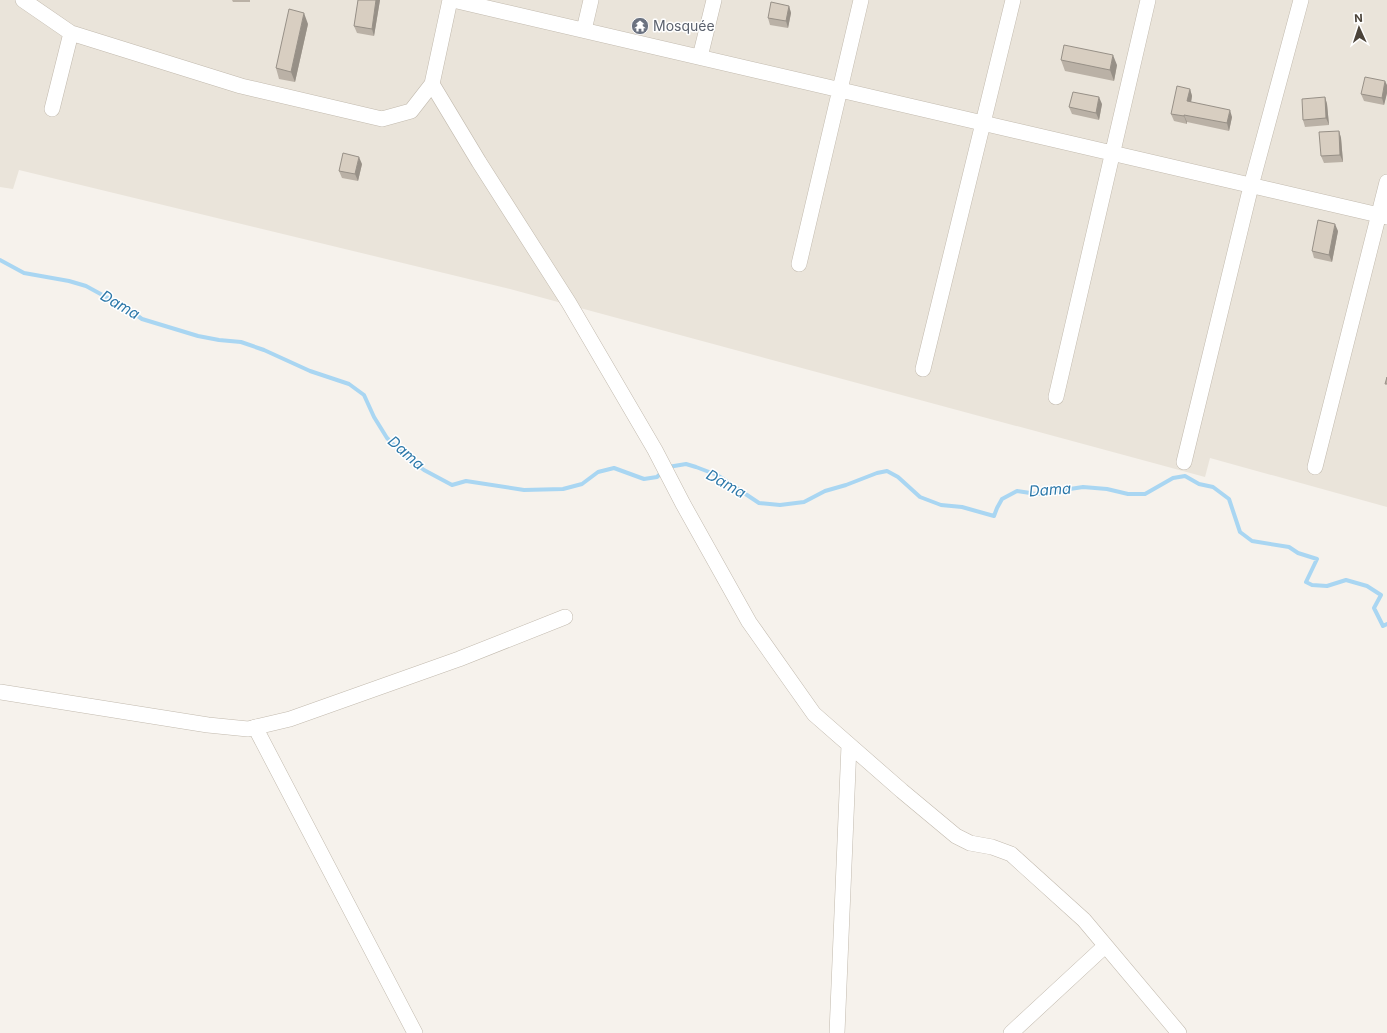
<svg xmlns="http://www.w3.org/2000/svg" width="1387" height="1033" viewBox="0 0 1387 1033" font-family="Inter,sans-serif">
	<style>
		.residential { fill: #eae4da }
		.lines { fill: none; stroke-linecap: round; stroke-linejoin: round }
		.stream { stroke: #a9d6f2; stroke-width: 4 }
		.minor-casing { stroke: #c2baae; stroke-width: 16 }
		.minor { stroke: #fff; stroke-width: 15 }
		.wall { fill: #bab1a6 }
		.shaded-wall { fill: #979087 }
		.building { fill: #d8cec1; stroke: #979087 }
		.labels { text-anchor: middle; stroke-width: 3; stroke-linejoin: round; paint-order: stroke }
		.worship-label { font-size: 14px; fill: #5b616d; stroke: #fff; text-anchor: start }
		.water-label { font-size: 15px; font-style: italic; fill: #2c78a9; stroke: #fff }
	</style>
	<rect width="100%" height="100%" fill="#f6f2ec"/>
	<!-- residential -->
	<path class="residential" d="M0 0H1387V507L1210 458 1205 477 510 289 19 170 13 189 0 187Z"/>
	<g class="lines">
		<!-- stream -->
		<path class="stream" d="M0 260 24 273 69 281 86 286 128 309 142 319 198 336 219 340 241 342 264 350 310 371 349 384 364 395 374 417 387 438 404 455 424 470 452 485 466 481 524 490 563 489 582 484 598 472 614 468 644 479 657 477 663 471
			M668 467 686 464 696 467 717 475 759 503 780 505 804 502 825 491 846 485 877 473 887 471 898 477 920 497 941 505 962 507 994 516 997 508 1002 499 1017 491 1037 494 1083 487 1107 489 1128 494H1145L1173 478 1185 476 1199 484 1213 487 1229 499 1240 532 1252 541 1289 547 1298 553 1317 559 1306 582 1312 585 1327 586 1346 580 1367 586 1381 595 1374 608 1383 626 1387 624"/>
		<defs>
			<path id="minor" d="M23 0 71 33 241 86 382 119 411 111 432 84
				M450 0 432 84 479 162 569 303 655 450 683 504 749 622 814 714 902 791 956 836 970 843 992 847 1011 854 1084 920 1179 1033
				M453 0 1387 217
				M584 30 591 0
				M700 57 714 0
				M52 109 71 33
				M799 264 861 0
				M923 369 1013 0
				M1056 397 1148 0
				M1184 462 1251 186 1301 0
				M1315 467 1387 182
				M0 692 208 725 248 729 290 719 459 659 565 617
				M255 727 415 1033
				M837 1033 849 745
				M1011 1033 1105 946"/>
		</defs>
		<!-- minor casing -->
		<use href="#minor" class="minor-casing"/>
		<!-- minor -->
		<use href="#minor" class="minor"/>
	</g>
	<!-- wall -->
	<path class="wall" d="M232 0H250V2H233Z
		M358 0H380L374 36 357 33 354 26Z
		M789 6 791 13 788 28 770 25 768 18Z
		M308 24 295 82 279 79 276 68Z
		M1061 60 1117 65 1114 81 1065 71Z
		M1387 85V93L1384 105 1364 101 1361 94Z
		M1190 89 1192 96 1191 102 1232 117 1229 131 1187 122V124L1174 121 1171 114Z
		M1325 97 1327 104 1329 125 1305 127 1303 120Z
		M1102 104 1099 120 1072 114 1069 107Z
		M1339 131 1341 138 1343 162 1324 163 1321 156Z
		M362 164 358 181 342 178 339 171Z
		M1338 231 1332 262 1314 258 1312 251Z"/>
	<!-- shaded-wall -->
	<path class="shaded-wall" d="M376 0H380L374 36 372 29Z
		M789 6 791 13 788 28 786 21Z
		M304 13 308 24 295 82 291 72Z
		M1113 55 1117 65 1114 81 1110 70Z
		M1385 81 1387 85V93L1384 105 1382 98Z
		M1190 89 1192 96 1190 108 1187 101Z
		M1099 97 1102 104 1099 120 1096 113Z
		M1325 97 1327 104 1329 125 1326 118Z
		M1230 110 1232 117 1229 131 1227 123Z
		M1184 115 1187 122V124L1184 116Z
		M1339 131 1341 138 1343 162 1340 155Z
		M359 157 362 164 358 181 355 174Z
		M1335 224 1338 231 1332 262 1329 255Z"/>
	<!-- building -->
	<path class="building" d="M358 0H376L372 29 354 26Z
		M771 2 789 6 786 21 768 18Z
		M289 9 304 13 291 72 276 68Z
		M1064 45 1113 55 1110 70 1061 60Z
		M1365 77 1385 81 1382 98 1361 94Z
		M1177 86 1190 89 1187 101 1230 110 1227 123 1184 115V116L1171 114Z
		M1073 92 1099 97 1096 113 1069 107Z
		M1325 97 1326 118 1303 120 1302 99Z
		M1339 131 1340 155 1321 156 1319 132Z
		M343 153 359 157 355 174 339 171Z
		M1318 220 1335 224 1329 255 1312 251Z
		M1387 377V384H1385Z"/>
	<!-- icons -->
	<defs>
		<symbol id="temple-disc" viewBox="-11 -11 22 22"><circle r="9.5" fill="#6b7280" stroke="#fff"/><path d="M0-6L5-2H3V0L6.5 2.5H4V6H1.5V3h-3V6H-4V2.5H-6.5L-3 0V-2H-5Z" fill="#fff"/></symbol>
	</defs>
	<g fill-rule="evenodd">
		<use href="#temple-disc" x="630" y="16" width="20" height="20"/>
	</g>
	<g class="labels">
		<!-- worship labels -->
		<g class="worship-label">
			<text x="653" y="31">Mosquée</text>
		</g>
		<!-- water labels -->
		<g class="water-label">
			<text transform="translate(120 305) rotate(30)" y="5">Dama</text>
			<text transform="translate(406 453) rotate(41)" y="5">Dama</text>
			<text transform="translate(726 484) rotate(29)" y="5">Dama</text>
			<text transform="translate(1050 490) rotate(-4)" y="5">Dama</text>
		</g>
	</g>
	<!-- north arrow -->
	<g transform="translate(1359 28) rotate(357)" stroke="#ffffff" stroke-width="3" paint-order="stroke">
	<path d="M0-3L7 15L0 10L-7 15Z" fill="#4b4339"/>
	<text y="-6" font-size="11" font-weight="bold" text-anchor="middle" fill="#4b4339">N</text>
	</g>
</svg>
